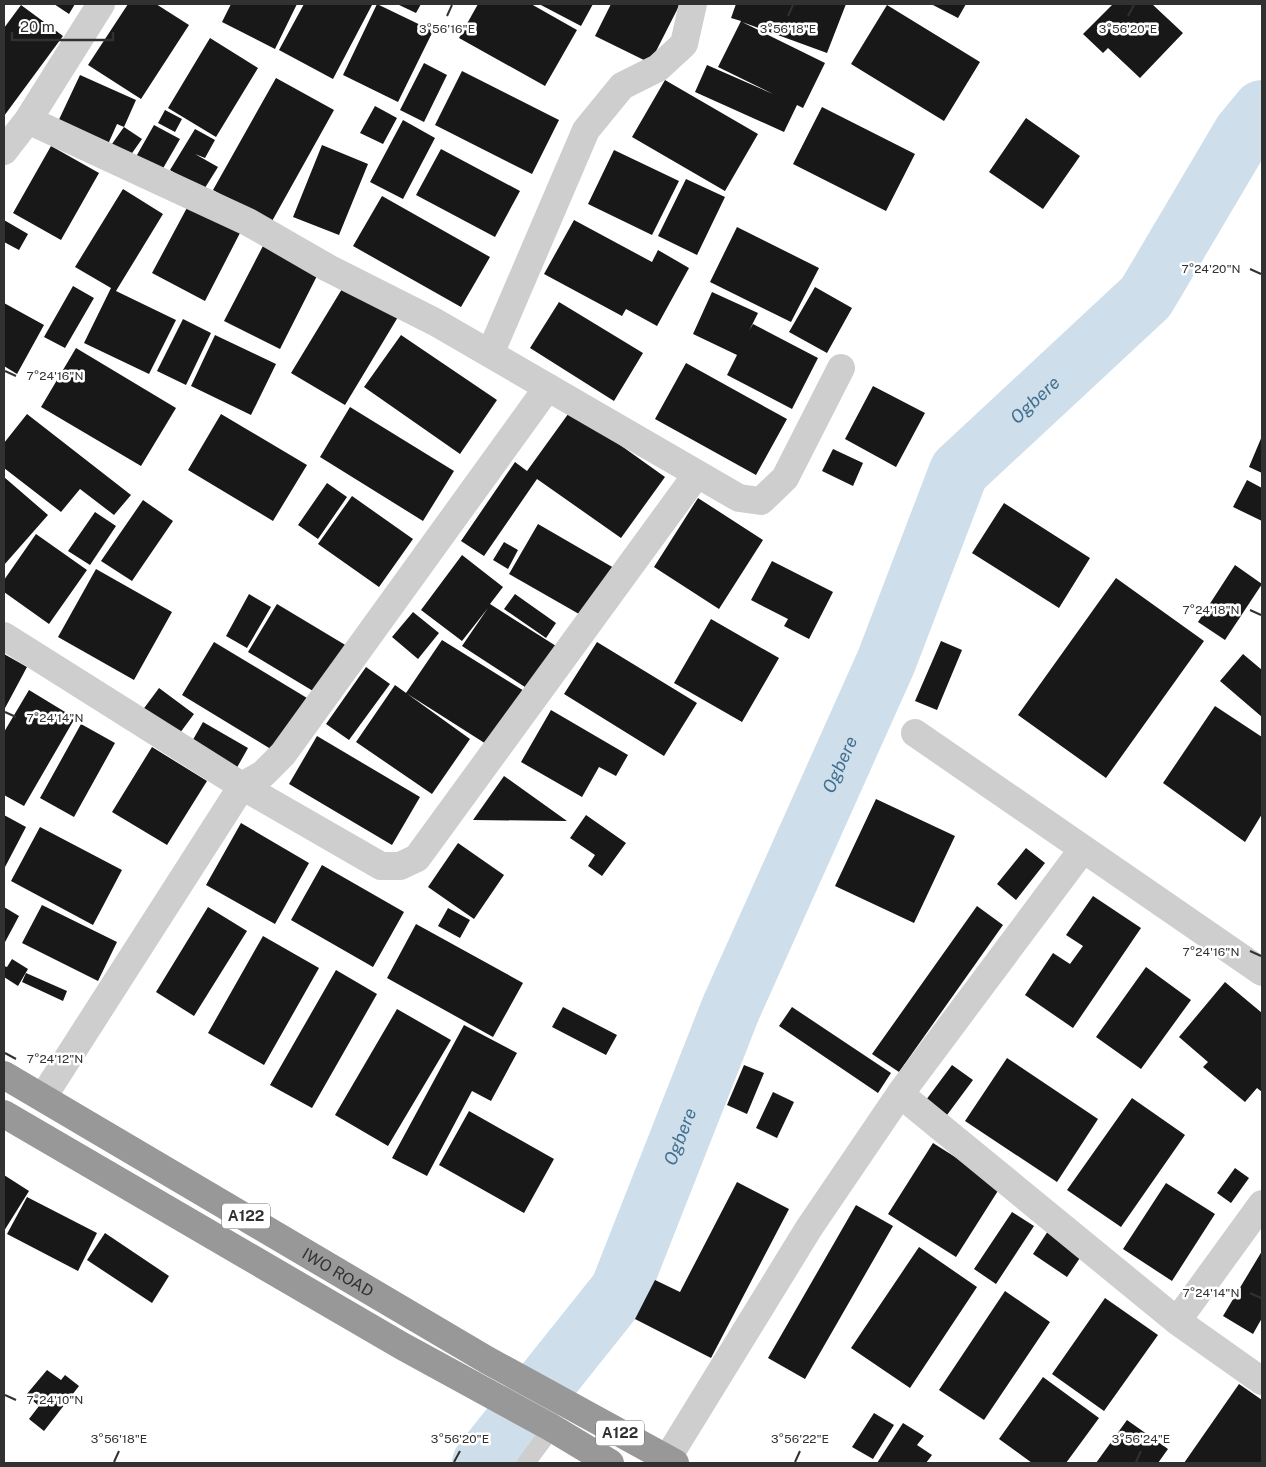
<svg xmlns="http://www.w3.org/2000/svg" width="1266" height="1467" viewBox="0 0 1266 1467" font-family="'Public Sans',sans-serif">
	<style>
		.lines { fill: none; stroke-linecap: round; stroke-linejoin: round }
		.river { stroke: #cedfeb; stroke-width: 60 }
		.building { fill: #181818 }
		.lane { stroke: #cecece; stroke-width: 18 }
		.street { stroke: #cecece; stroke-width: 28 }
		.highway { stroke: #989898; stroke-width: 28 }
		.ticks { fill: none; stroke: #313131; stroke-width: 2 }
		.labels { text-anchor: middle; stroke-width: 5; stroke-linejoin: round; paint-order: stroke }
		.shield { fill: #fff; stroke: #6f6f6f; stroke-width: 1 }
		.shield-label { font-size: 15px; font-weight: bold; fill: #313131 }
		.street-label { font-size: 16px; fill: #313131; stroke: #fff }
		.water-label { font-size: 18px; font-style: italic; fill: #436f90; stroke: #fff }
		.ticks-label { font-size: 12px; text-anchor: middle; fill: #313131; stroke: #fff; stroke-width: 5; stroke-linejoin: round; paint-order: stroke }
	</style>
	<rect width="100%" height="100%" fill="#fff"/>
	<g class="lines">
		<!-- river -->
		<path class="river" id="s1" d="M482 1463 620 1290 731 1008 886 662 959 471 1146 297 1243 133 1262 110"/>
	</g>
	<!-- building -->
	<path class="building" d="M54 4H75L69 14Z
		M128 4H156L189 25 141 99 88 65Z
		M231 4H297L275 49 222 22Z
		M304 4 372 5 333 79 279 50Z
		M377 4 433 31 398 102 343 75Z
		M397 4H421L416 13Z
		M478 4H531L577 30 545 86 459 38Z
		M539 4H593L581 26Z
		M611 4H680L650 63 595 36Z
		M736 4H846L827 53 742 22 825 63 803 108 797 105 784 132 695 92 707 65 773 94 718 67 741 21 731 18Z
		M931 4H966L958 18Z
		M1113 4H1152L1183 33 1140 78 1108 48 1103 53 1083 34Z
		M21 5 63 36 4 116V28Z
		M887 5 980 62 944 121 851 64Z
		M210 38 258 68 216 137 168 108Z
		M424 63 447 75 424 122 400 110Z
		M462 71 559 120 532 174 435 125Z
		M80 75 136 100 124 127 117 124 105 151 55 128Z
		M276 78 334 110 271 223 213 190Z
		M665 80 758 134 725 191 632 137Z
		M375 106 397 118 383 144 360 133Z
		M822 107 915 154 886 211 793 164Z
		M165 110 182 119 175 132 158 123Z
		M1026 118 1080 156 1043 209 989 172Z
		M403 120 435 138 403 199 370 182Z
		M154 125 180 139 158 177 133 162Z
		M124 127 142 139 125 163 107 151Z
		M195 129 215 140 205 158 195 154 218 167 203 191 170 170Z
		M322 145 368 164 339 235 293 217Z
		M51 146 99 173 61 240 13 213Z
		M441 149 520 191 495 237 416 195Z
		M614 150 679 181 652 235 588 204Z
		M686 179 725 197 697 255 658 236Z
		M123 189 163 214 116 291 176 320 149 374 84 343 111 288 75 267Z
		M382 196 490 257 461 307 353 246Z
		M189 204 241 231 205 301 152 273Z
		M4 220 28 234 19 250 4 242Z
		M574 220 652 262 658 250 689 268 657 326 626 309 622 316 544 274Z
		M737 227 819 268 791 322 710 282Z
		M264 244 319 272 280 349 224 321Z
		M345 284 398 317 345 405 291 373Z
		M73 286 94 298 65 348 44 337Z
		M815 287 852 308 827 353 789 332Z
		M712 292 758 313 749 331 753 324 818 358 792 409 727 375 737 355 693 334Z
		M559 302 643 353 614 401 530 348Z
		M4 303 44 325 17 374 4 366Z
		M183 319 211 333 186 385 157 371Z
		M215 335 276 364 251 415 191 386Z
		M401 335 497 400 460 454 364 387Z
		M76 348 176 408 141 466 41 407Z
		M686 363 787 419 756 475 655 419Z
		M873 386 925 413 896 467 845 439Z
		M350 407 454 471 423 521 320 457Z
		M571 410 665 477 621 538 537 479 484 556 461 541 515 462 527 471Z
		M27 414 131 495 114 515 80 489 61 512 4 468V443Z
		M221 414 307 465 273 521 188 470Z
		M1262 436V473L1249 467Z
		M833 449 863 463 853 486 822 471Z
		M4 477 48 515 4 565Z
		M1247 480 1262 488V521L1233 507Z
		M327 483 347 497 318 539 298 525Z
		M352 496 413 539 379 587 318 544Z
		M698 498 763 540 719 609 654 567Z
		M143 500 173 521 132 581 101 561Z
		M1004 503 1090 558 1059 608 972 553Z
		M95 512 116 526 90 565 68 551Z
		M538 524 614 568 586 618 509 574Z
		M36 534 87 570 49 624 4 592V580Z
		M504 542 518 550 508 569 493 560Z
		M462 555 503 587 490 604 556 646 528 689 462 646 488 608 462 641 421 610Z
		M772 561 833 592 809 639 784 626 788 619 751 600Z
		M1235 565 1262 584 1225 640 1198 622Z
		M96 569 172 612 134 680 58 637Z
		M1116 578 1204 641 1106 778 1018 715Z
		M249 594 271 607 247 648 226 636Z
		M515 594 556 623 546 638 504 609Z
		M277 604 352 649 323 697 248 652Z
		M413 612 439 633 418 659 392 637Z
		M711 619 779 658 742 722 674 683Z
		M442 640 529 694 494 749 406 693Z
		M941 641 962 650 937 710 915 701Z
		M214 642 307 698 274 751 182 695Z
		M597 642 697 703 664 756 564 694Z
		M4 654 27 667 4 710Z
		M1243 654 1262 670V717L1220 681Z
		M366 667 390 684 349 740 326 724Z
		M395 685 470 739 432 794 356 742Z
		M159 688 194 714 177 737 142 711Z
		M29 690 75 718 24 806 4 795V732Z
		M1215 706 1262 737V814L1245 842 1163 783Z
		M551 710 628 755 616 776 599 767 582 797 521 762Z
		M203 722 248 748 235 771 190 745Z
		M81 724 115 743 74 817 40 798Z
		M317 736 420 797 392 845 289 784Z
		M152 747 207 781 167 845 112 812Z
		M504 776 567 821 473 820Z
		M876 799 955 836 914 923 835 886Z
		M4 815 26 827 4 869Z
		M586 815 626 843 602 876 588 866 595 855 570 838Z
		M241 823 309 863 275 924 206 885Z
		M40 827 122 870 93 925 11 881Z
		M458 843 504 875 474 919 428 887Z
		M1026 848 1045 863 1016 900 997 884Z
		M322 865 404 912 373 967 291 920Z
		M1093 896 1141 928 1073 1028 1025 995 1053 953 1070 964 1083 946 1066 935Z
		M42 905 117 942 98 981 22 943Z
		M977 906 1003 925 899 1072 872 1054Z
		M4 907 19 916 4 944Z
		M208 907 247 931 194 1016 156 992Z
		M448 908 470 920 460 938 438 926Z
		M416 924 523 983 493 1037 387 978Z
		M263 936 319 968 264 1065 208 1033Z
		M12 959 28 969 18 986 4 977V966L7 967Z
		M1146 967 1191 1000 1141 1069 1096 1037Z
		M336 970 377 994 312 1108 270 1085Z
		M26 973 67 991 63 1001 22 982Z
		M1225 982 1262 1013V1092L1257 1088 1245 1102 1203 1067 1208 1062 1179 1037Z
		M563 1007 617 1035 606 1055 552 1027Z
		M792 1007 891 1073 878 1093 779 1026Z
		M397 1009 451 1040 388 1146 335 1115Z
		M464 1025 517 1053 491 1101 472 1091 427 1176 392 1158Z
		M1007 1058 1098 1119 1057 1182 965 1121Z
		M744 1065 764 1073 747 1114 727 1105Z
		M952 1065 973 1080 947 1115 926 1100Z
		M773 1092 794 1102 777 1138 756 1128Z
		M1132 1098 1185 1135 1121 1227 1067 1190Z
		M469 1111 554 1159 524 1213 439 1165Z
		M933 1143 1001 1186 956 1257 888 1214Z
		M1235 1168 1249 1178 1231 1203 1217 1193Z
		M4 1175 29 1191 4 1231Z
		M737 1182 789 1209 711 1358 635 1319 655 1280 680 1292Z
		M1166 1183 1215 1214 1172 1281 1123 1249Z
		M27 1197 97 1233 78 1271 7 1234Z
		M856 1205 893 1226 805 1379 768 1358Z
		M1012 1212 1034 1226 996 1284 974 1269Z
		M1050 1228 1084 1252 1067 1277 1033 1254Z
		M105 1233 169 1276 152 1303 87 1260Z
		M919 1247 977 1287 910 1388 851 1348Z
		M1262 1251V1318L1253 1334 1223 1316Z
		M1005 1291 1050 1322 984 1420 939 1390Z
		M1105 1298 1158 1335 1104 1411 1052 1374Z
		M47 1370 61 1380 65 1375 79 1386 44 1431 29 1419 39 1406 26 1395Z
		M1043 1377 1099 1418 1066 1463H1032L999 1439Z
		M1239 1384 1262 1400V1461L1260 1463H1184Z
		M874 1413 894 1425 873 1459 852 1447Z
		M1127 1420 1168 1449 1158 1463H1096Z
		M903 1423 924 1436 917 1445 932 1455 926 1463H877Z"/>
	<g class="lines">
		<!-- lane -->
		<path class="lane" d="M526 1463 552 1428"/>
		<!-- street -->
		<path class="street" d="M28 120 248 222 328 268 435 322 739 498 761 501 785 478 841 368
			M4 151 28 120 101 4
			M490 354 586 130 622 86 658 68 684 44 693 4
			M4 636 242 786 381 866H400L417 858 697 474
			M915 733 1262 972
			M900 1094 1177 1321 1262 1381
			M43 1097 242 786 263 774 283 754 548 387
			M1177 1321 1262 1204
			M667 1459 809 1228 900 1094 1083 849"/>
		<!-- highway -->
		<g class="highway">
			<path id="s2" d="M4 1075 487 1360 675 1463"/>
			<path d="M4 1114 402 1346 552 1428 610 1463"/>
		</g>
	</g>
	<!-- ticks -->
	<path class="ticks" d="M447 16 452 5M788 16 793 5M1128 16 1134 5M1250 269 1261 274M5 371 16 376M1250 610 1261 615M5 712 16 717M1250 951 1261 956M5 1053 16 1059M1250 1293 1261 1298M5 1395 16 1400M114 1462 119 1451M454 1462 460 1451M795 1462 800 1451M1136 1462 1141 1451"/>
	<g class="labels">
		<!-- shield labels -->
		<g class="shield">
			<rect x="222" y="1203.5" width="48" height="25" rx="4"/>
			<rect x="596" y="1420.5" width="48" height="25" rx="4"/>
		</g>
		<g class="shield-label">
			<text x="246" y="1221">A122</text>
			<text x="620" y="1438">A122</text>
		</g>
		<!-- street labels -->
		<g class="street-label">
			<text dy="6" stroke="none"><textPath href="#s2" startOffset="388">IWO ROAD</textPath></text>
		</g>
		<!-- water labels -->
		<g class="water-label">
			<text dy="6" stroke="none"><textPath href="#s1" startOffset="1212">Ogbere</textPath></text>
			<text dy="6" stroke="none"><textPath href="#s1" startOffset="791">Ogbere</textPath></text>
			<text dy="6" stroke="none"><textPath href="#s1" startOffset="386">Ogbere</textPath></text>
		</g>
	</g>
	<g class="ticks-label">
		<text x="447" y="33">3°56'16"E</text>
		<text x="788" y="33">3°56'18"E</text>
		<text x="1128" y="33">3°56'20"E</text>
		<text x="1211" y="273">7°24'20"N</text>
		<text x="55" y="380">7°24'16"N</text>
		<text x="1211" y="614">7°24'18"N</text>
		<text x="55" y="722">7°24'14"N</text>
		<text x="1211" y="956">7°24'16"N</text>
		<text x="55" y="1063">7°24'12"N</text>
		<text x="1211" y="1297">7°24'14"N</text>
		<text x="55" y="1404">7°24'10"N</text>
		<text x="119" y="1443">3°56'18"E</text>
		<text x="460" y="1443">3°56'20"E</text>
		<text x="800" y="1443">3°56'22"E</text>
		<text x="1141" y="1443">3°56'24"E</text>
	</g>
	<!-- border -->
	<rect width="1266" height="1467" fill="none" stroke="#313131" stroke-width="10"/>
	<!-- scale -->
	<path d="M12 32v8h101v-8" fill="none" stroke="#313131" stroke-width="2.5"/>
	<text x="20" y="32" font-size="15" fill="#313131" stroke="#ffffff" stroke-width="4" paint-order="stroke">20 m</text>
</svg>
